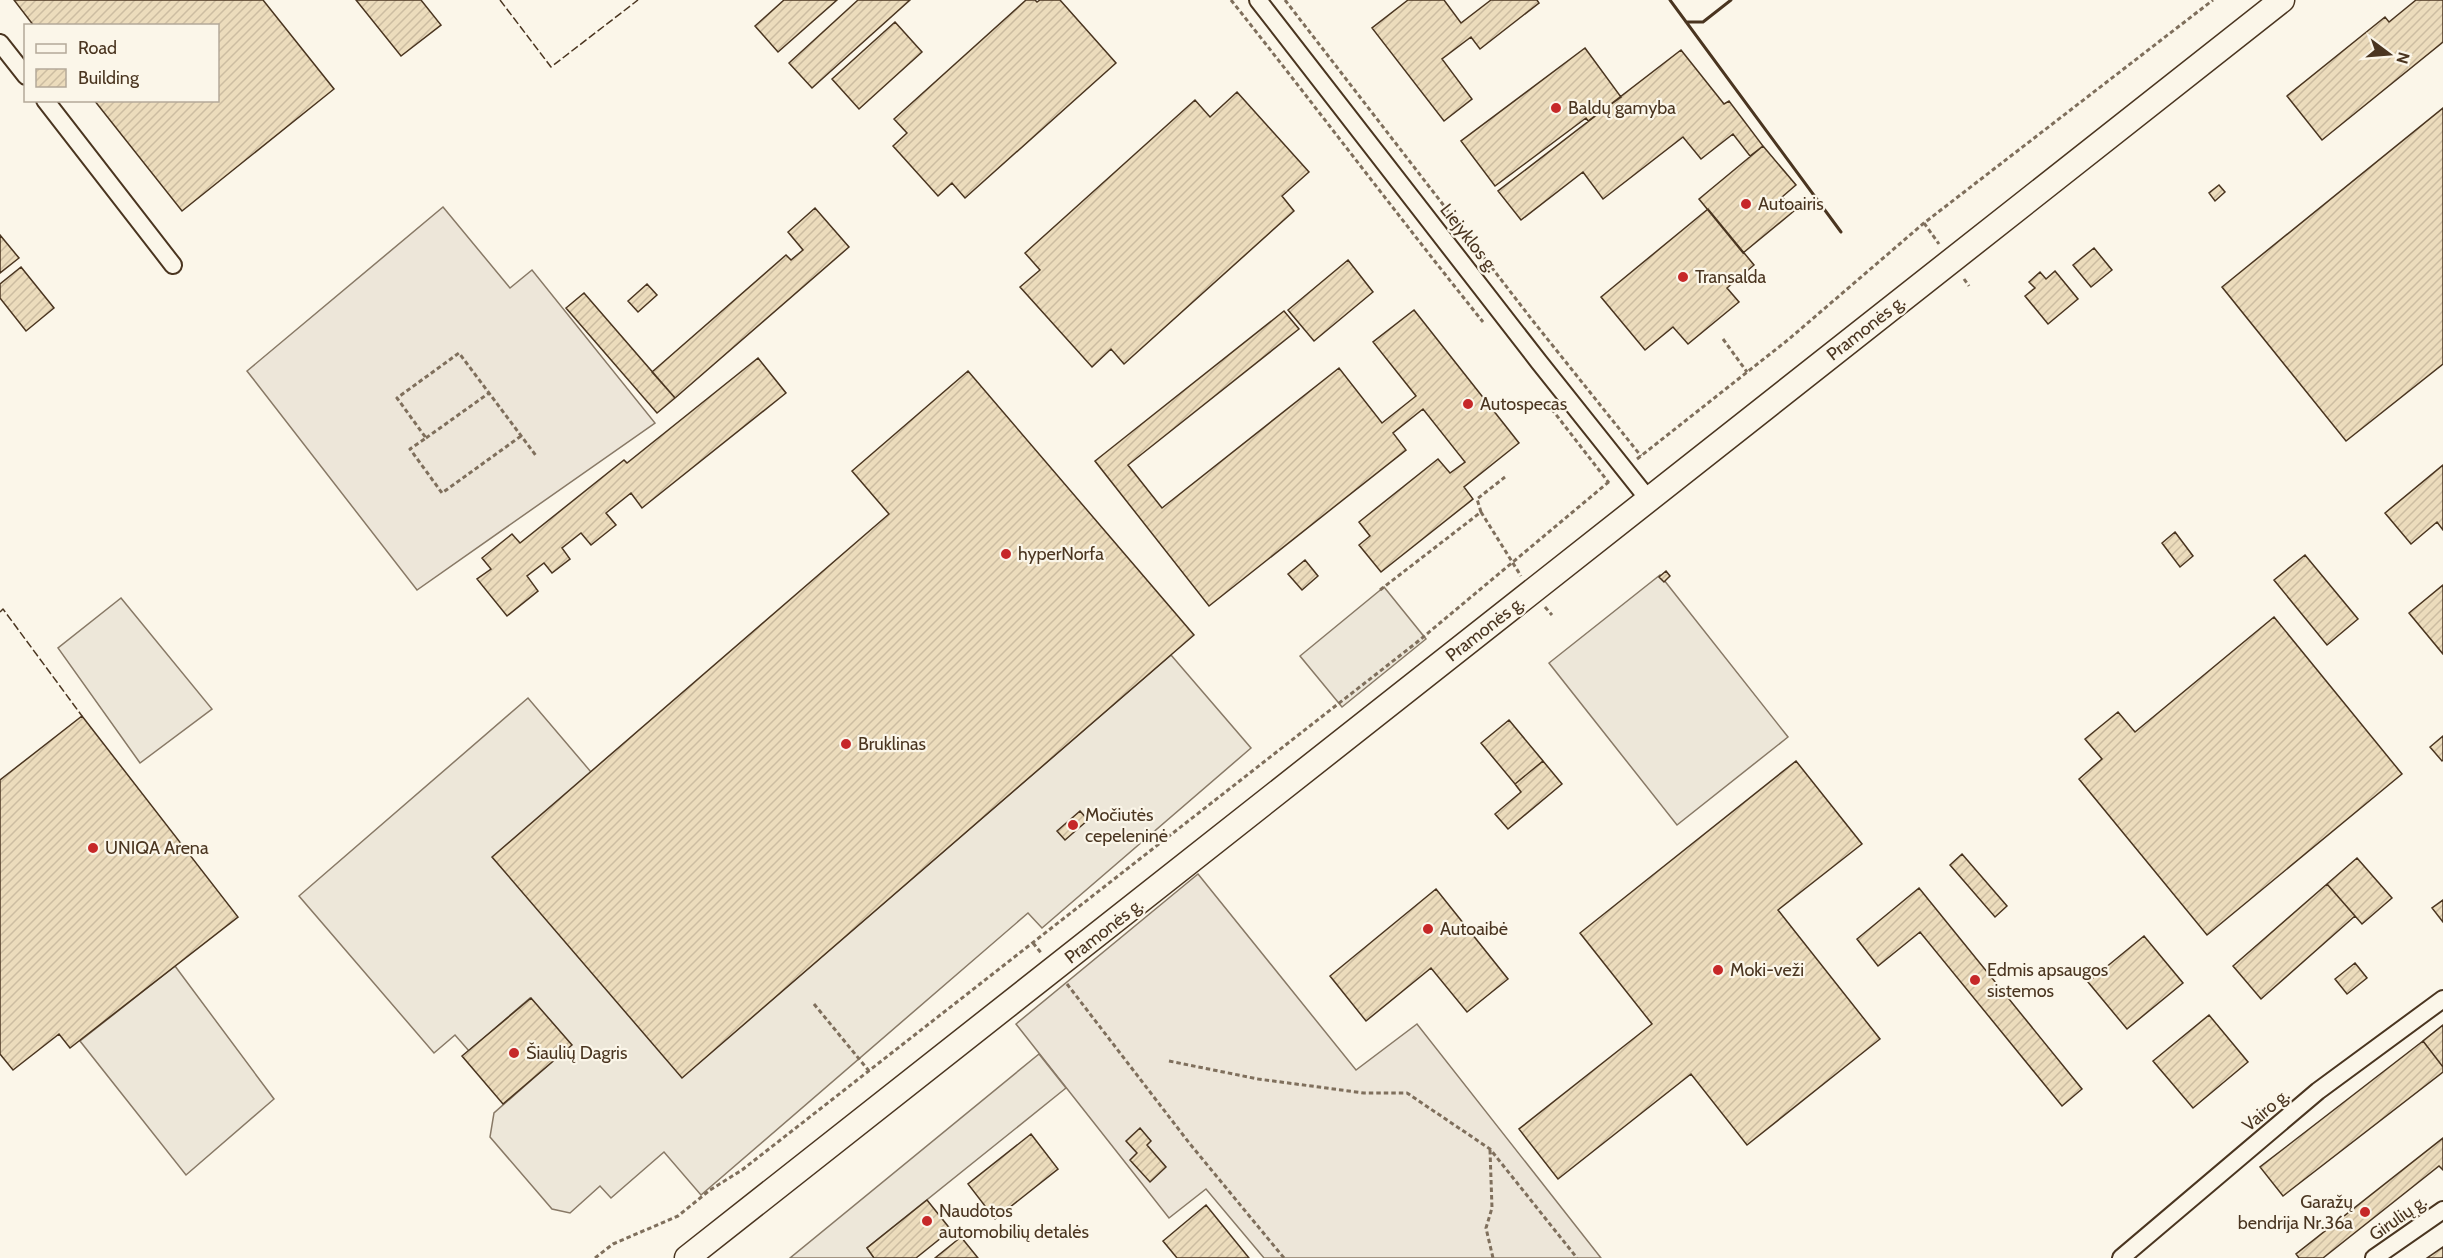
<svg xmlns="http://www.w3.org/2000/svg" width="2443" height="1258" viewBox="0 0 2443 1258" font-family="Cabin,sans-serif">
	<style>
		.grass { fill: #ede6d9; stroke: #887966; stroke-width: 1.5 }
		.parking { fill: #ede7d9; stroke: #887966; stroke-width: 1.5 }
		.building { fill: url(#building-hatch); stroke: #4a3520; stroke-width: 1.5 }
		.lines { fill: none; stroke-linecap: round; stroke-linejoin: round }
		.minor-casing { stroke: #4a3520; stroke-width: 20 }
		.secondary-casing { stroke: #4a3520; stroke-width: 27 }
		.path { stroke: #7f6f5c; stroke-width: 3; stroke-dasharray: 4.5 3; stroke-linecap: butt }
		.minor { stroke: #fbf6e9; stroke-width: 16 }
		.secondary { stroke: #fbf6e9; stroke-width: 24 }
		.fence { stroke: #4a3520; stroke-width: 1.5; stroke-dasharray: 8 3; stroke-linecap: butt }
		.wall { stroke: #4a3520; stroke-width: 3 }
		.poi-dot { fill: #c62828; stroke: #fbf6e9; stroke-width: 2 }
		.labels { text-anchor: middle; stroke-width: 4.5; stroke-linejoin: round; paint-order: stroke }
		.poi-label { font-size: 18px; fill: #4a3520; stroke: #fbf6e9; text-anchor: start }
		.street-label { font-size: 18px; fill: #4a3520; stroke: #fbf6e9 }
	</style>
	<defs>
		<pattern id="building-hatch" width="6" height="6" patternUnits="userSpaceOnUse" patternTransform="scale(1.5)"><rect width="6" height="6" fill="#ecdcbc"/><path d="M-1 1l2-2M0 6l6-6M5 7l2-2" fill="none" stroke="#ccbda1"/></pattern>
	</defs>
	<rect width="100%" height="100%" fill="#fbf6e9"/>
	<!-- grass -->
	<path class="grass" d="M443 207 510 288 532 270 655 423 417 590 247 371Z
		M1198 874 1356 1070 1417 1024 1601 1258H1264L1206 1189 1169 1218 1016 1024Z"/>
	<!-- parking -->
	<path class="parking" d="M1660 575 1788 737 1677 825 1549 663Z
		M1384 587 1426 639 1342 707 1300 656Z
		M121 598 212 709 140 763 58 648Z
		M1171 655 1251 748 1042 928 1028 913 701 1195 664 1152 611 1198 600 1186 570 1213 552 1209 490 1137 494 1113 571 1045 530 998 469 1051 455 1035 434 1053 299 896 528 698 591 772 682 1077Z
		M175 966 274 1099 186 1175 80 1041Z
		M1039 1054 1066 1088 867 1248 874 1258H790Z"/>
	<!-- building -->
	<path class="building" d="M14 0H263L334 89 182 211 94 100H218V26H34Z
		M356 0H421L441 25 401 56Z
		M784 0H837L778 52 755 26Z
		M858 0H910L812 88 789 63Z
		M1026 0H1035L1037 2 1040 0H1060L1116 63 965 198 952 183 938 196 893 146 907 133 894 119Z
		M1408 0H1444L1461 23 1491 0H1537L1539 3 1480 49 1471 37 1442 59 1472 99 1444 121 1372 28Z
		M2416 0H2443V42L2322 140 2287 96 2385 17 2389 22Z
		M895 22 922 52 859 109 832 79Z
		M1585 48 1621 97 1588 121 1586 118 1495 186 1461 141Z
		M1681 50 1724 104 1729 101 1763 146 1750 156 1733 134 1701 159 1683 137 1603 199 1583 172 1521 220 1498 191Z
		M1237 92 1309 172 1282 196 1294 211 1124 364 1111 349 1092 367 1020 287 1040 270 1025 253 1195 100 1210 117Z
		M2443 108V364L2346 441 2222 287Z
		M1763 146 1796 185 1782 197 1794 211 1743 253 1699 199Z
		M2219 185 2225 192 2215 201 2209 193Z
		M815 208 849 247 675 398 652 372 786 255 791 260 803 250 788 232Z
		M1708 209 1754 265 1727 288 1739 302 1688 344 1673 327 1645 350 1601 297Z
		M0 235 19 258 0 273Z
		M2094 248 2112 270 2091 287 2073 265Z
		M1348 260 1373 292 1314 341 1288 310Z
		M21 267 54 308 26 331 0 298V284Z
		M2055 271 2078 299 2048 324 2025 296 2035 288 2029 282 2040 272 2046 279Z
		M647 284 657 295 638 312 628 301Z
		M584 293 675 398 657 413 566 308Z
		M1414 310 1519 443 1464 487 1473 499 1381 572 1359 545 1370 536 1359 522 1438 459 1450 473 1465 462 1423 409 1393 433 1406 450 1209 606 1095 461 1284 311 1299 329 1128 465 1162 508 1339 368 1382 423 1416 396 1373 342Z
		M758 358 786 393 642 508 631 493 606 513 616 525 591 545 581 533 562 548 570 559 552 573 544 563 527 576 538 591 507 616 477 579 491 569 482 558 512 534 520 543 624 460 627 463Z
		M968 371 1194 635 682 1078 492 857 889 514 852 471Z
		M2443 465V530L2437 522 2411 544 2385 513Z
		M2175 532 2193 556 2180 567 2162 543Z
		M2305 555 2358 619 2327 645 2274 580Z
		M1305 560 1318 576 1302 590 1288 574Z
		M1666 571 1670 576 1664 582 1659 577Z
		M2443 585V654L2409 613Z
		M2274 617 2402 774 2207 935 2079 779 2102 759 2085 739 2118 712 2135 732Z
		M82 716 238 917 70 1048 59 1034 13 1070 0 1054V780Z
		M1509 720 1543 761 1515 784 1481 743Z
		M2443 736V760L2442 761 2430 747Z
		M1543 761 1562 784 1508 829 1495 814 1521 792 1515 784Z
		M1796 761 1862 844 1778 910 1880 1039 1747 1145 1691 1074 1558 1179 1519 1129 1652 1024 1580 933Z
		M1080 811 1088 820 1065 840 1057 831Z
		M1962 854 2007 906 1995 917 1950 865Z
		M2357 858 2392 898 2362 924 2327 884Z
		M2327 884 2355 916 2261 999 2233 966Z
		M1919 888 2082 1089 2062 1106 1920 932 1878 966 1857 939Z
		M1436 889 1508 979 1467 1012 1431 968 1366 1021 1330 976Z
		M2443 900V922L2432 908Z
		M2144 936 2183 983 2127 1029 2088 982Z
		M2355 963 2367 978 2347 994 2335 979Z
		M531 998 572 1045 503 1104 462 1056Z
		M2209 1015 2248 1062 2193 1108 2153 1061Z
		M2443 1025V1067L2423 1041Z
		M2423 1041 2443 1067V1072L2283 1196 2260 1167Z
		M1140 1128 1151 1141 1147 1145 1166 1167 1150 1182 1130 1160 1137 1153 1126 1141Z
		M1031 1134 1058 1169 995 1219 968 1184Z
		M2443 1138V1170L2439 1166 2323 1258H2299L2296 1254Z
		M927 1200 951 1230 916 1258H874L867 1248Z
		M1206 1205 1249 1258H1177L1163 1241Z
		M961 1237 978 1258H935Z
		M2443 1247V1258H2427Z"/>
	<g class="lines">
		<defs>
			<path id="minor" d="M1258 0 1539 362 1649 500
				M0 43 26 76
				M45 100 173 265
				M2121 1258 2318 1091 2443 999
				M2374 1258 2443 1210"/>
			<path id="secondary" d="M687 1258 2282 0"/>
		</defs>
		<!-- minor casing -->
		<use href="#minor" class="minor-casing"/>
		<!-- secondary casing -->
		<use href="#secondary" class="secondary-casing"/>
		<!-- path -->
		<path class="path" d="M1231 0C1316 107 1398 216 1483 322
			M1285 0 1533 321 1641 456
			M1924 223 1939 244
			M1964 279 1969 286
			M1723 339 1747 372
			M1547 403 1609 483
			M521 436 442 493 410 449 426 438 397 398 459 353 537 457
			M426 438 489 393
			M1637 459 1789 339 1924 223 2213 0
			M1481 512 1477 499 1505 477
			M1380 590 1481 512 1521 576
			M1545 607 1552 615
			M1033 943 1042 954
			M1067 984 1190 1144 1284 1258
			M814 1004 869 1071
			M1169 1061 1258 1079 1364 1093H1407L1490 1149 1577 1258
			M1490 1150 1492 1208 1486 1228 1493 1258
			M595 1258 613 1244 678 1216 710 1190 742 1170 1416 643 1611 480"/>
		<!-- minor -->
		<use href="#minor" class="minor"/>
		<!-- secondary -->
		<use href="#secondary" class="secondary"/>
		<!-- fence -->
		<path class="fence" d="M500 0 551 67 638 0
			M0 612 3 609 82 716"/>
		<!-- wall -->
		<path class="wall" d="M1670 0 1841 232
			M1686 22H1703L1731 0"/>
	</g>
	<!-- markers -->
	<g class="poi-dot">
		<circle cx="1556" cy="108" r="6"/>
		<circle cx="1746" cy="204" r="6"/>
		<circle cx="1683" cy="277" r="6"/>
		<circle cx="1468" cy="404" r="6"/>
		<circle cx="1006" cy="554" r="6"/>
		<circle cx="846" cy="744" r="6"/>
		<circle cx="1073" cy="825" r="6"/>
		<circle cx="93" cy="848" r="6"/>
		<circle cx="1428" cy="929" r="6"/>
		<circle cx="1718" cy="970" r="6"/>
		<circle cx="1975" cy="980" r="6"/>
		<circle cx="514" cy="1053" r="6"/>
		<circle cx="2365" cy="1212" r="6"/>
		<circle cx="927" cy="1221" r="6"/>
	</g>
	<g class="labels">
		<!-- poi labels -->
		<g class="poi-label">
			<text x="1568" y="114">Baldų gamyba</text>
			<text x="1758" y="210">Autoairis</text>
			<text x="1695" y="283">Transalda</text>
			<text x="1480" y="410">Autospecas</text>
			<text x="1018" y="560">hyperNorfa</text>
			<text x="858" y="750">Bruklinas</text>
			<text x="1085" y="821">Močiutės<tspan x="1085" dy="21">cepeleninė</tspan></text>
			<text x="105" y="854">UNIQA Arena</text>
			<text x="1440" y="935">Autoaibė</text>
			<text x="1730" y="976">Moki-veži</text>
			<text x="1987" y="976">Edmis apsaugos<tspan x="1987" dy="21">sistemos</tspan></text>
			<text x="526" y="1059">Šiaulių Dagris</text>
			<text x="2353" y="1208" text-anchor="end">Garažų<tspan x="2353" dy="21">bendrija Nr.36a</tspan></text>
			<text x="939" y="1217">Naudotos<tspan x="939" dy="21">automobilių detalės</tspan></text>
		</g>
		<!-- street labels -->
		<g class="street-label">
			<text transform="translate(1469 238) rotate(52)" y="6">Liejyklos g.</text>
			<text transform="translate(1866 328) rotate(-38)" y="6">Pramonės g.</text>
			<text transform="translate(1485 629) rotate(-38)" y="6">Pramonės g.</text>
			<text transform="translate(1104 931) rotate(-38)" y="6">Pramonės g.</text>
			<text transform="translate(2266 1110) rotate(-40)" y="6">Vairo g.</text>
			<text transform="translate(2398 1218) rotate(-35)" y="6">Girulių g.</text>
		</g>
	</g>
	<!-- legend -->
	<rect x="24" y="24" width="195" height="78" fill="#fbf6e9" stroke="#b4a999" stroke-width="1.5"/>
	<rect x="36" y="44" width="30" height="9" fill="#fbf6e9" stroke="#b4a999" stroke-width="1.5"/>
	<text x="78" y="54" font-size="18" fill="#4a3520">Road</text>
	<rect x="36" y="69" width="30" height="18" fill="url(#building-hatch)" stroke="#b4a999" stroke-width="1.5"/>
	<text x="78" y="84" font-size="18" fill="#4a3520">Building</text>
	<!-- north arrow -->
	<g transform="translate(2389 54) rotate(106)" stroke="#fbf6e9" stroke-width="4.5" paint-order="stroke">
	<path d="M0-4.5L10 22L0 15L-10 22Z" fill="#4a3520"/>
	<text y="-9" font-size="16" font-weight="bold" text-anchor="middle" fill="#4a3520">N</text>
	</g>
</svg>
